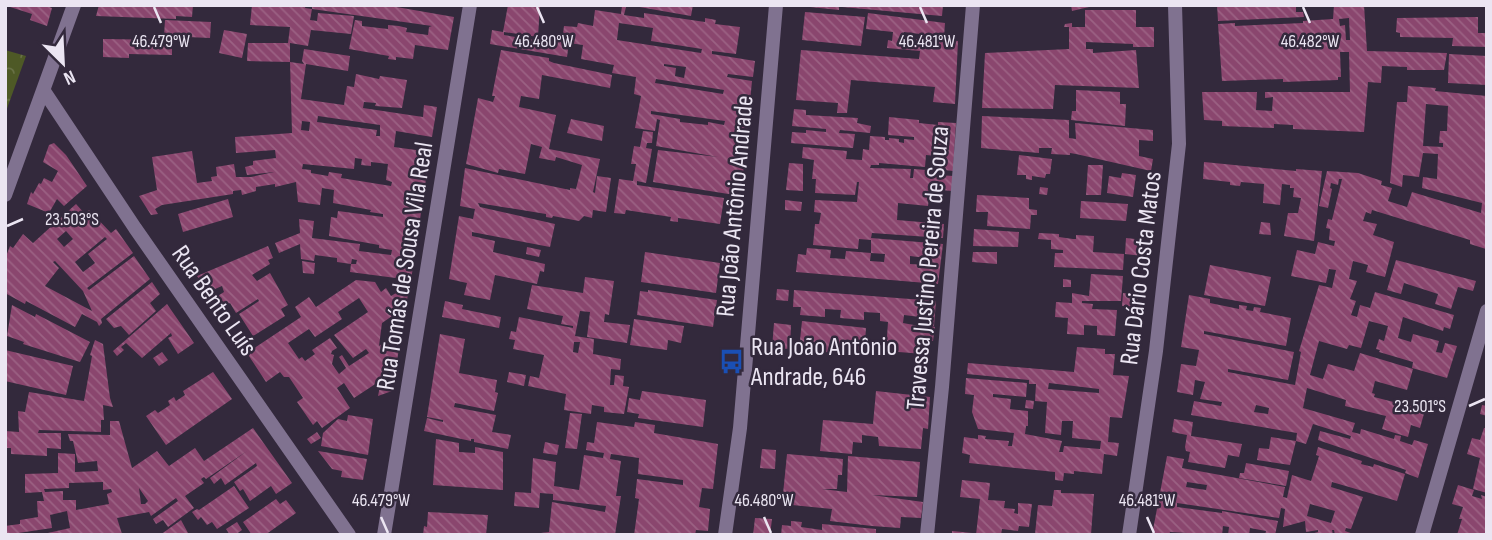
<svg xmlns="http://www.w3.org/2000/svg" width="1492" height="540" viewBox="0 0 1492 540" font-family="'Sofia Sans Condensed',sans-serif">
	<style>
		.park { fill: url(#park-crowns) }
		.building { fill: url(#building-back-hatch); fill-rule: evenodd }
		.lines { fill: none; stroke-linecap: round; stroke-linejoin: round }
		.minor { stroke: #807290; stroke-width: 14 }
		.tertiary { stroke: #807290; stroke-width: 14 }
		.ticks { fill: none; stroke: #ebe5f2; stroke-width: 2.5 }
		.labels { text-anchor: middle; stroke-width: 5; stroke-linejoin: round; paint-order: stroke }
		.street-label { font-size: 26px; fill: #ebe5f2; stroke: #33293c }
		.poi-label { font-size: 26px; fill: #ebe5f2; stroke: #33293c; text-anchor: start }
		.ticks-label { font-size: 18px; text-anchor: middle; fill: #ebe5f2; stroke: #33293c; stroke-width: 5; stroke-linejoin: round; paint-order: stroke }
	</style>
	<defs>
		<pattern id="park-crowns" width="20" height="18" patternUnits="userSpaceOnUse" patternTransform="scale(1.75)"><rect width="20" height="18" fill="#4e5926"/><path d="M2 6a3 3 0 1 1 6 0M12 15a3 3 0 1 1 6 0" fill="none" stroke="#687146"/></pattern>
		<pattern id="building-back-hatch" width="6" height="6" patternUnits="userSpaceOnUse" patternTransform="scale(1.75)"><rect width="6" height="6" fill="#8a466e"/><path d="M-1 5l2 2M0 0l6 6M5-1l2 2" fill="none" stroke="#9b6183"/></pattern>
	</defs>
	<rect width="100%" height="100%" fill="#33293c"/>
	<!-- park -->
	<path class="park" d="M5 50 26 56 5 114Z"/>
	<!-- building -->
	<path class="building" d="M44 5 52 8 47 26 30 20 32 14 7 6Z
		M99 5H193L192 17 176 16V19L96 16Z
		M252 5H306L305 8 312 9V5H385L454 17 448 50 415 45 413 59 396 57V60L388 59 389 56 349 49 355 20 362 21V26L388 29V25L399 26 407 28 406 32 428 35 429 27 432 26 312 9 310 20 317 21 318 13 354 16 351 34 311 30 308 46 290 43V62L247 61 248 43H288L290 27 250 25Z
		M508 5H540L538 37 504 32V35L546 42 547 39 562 41 564 26 577 27 578 23 593 26 595 10 621 14 622 6 626 7 624 15 644 18V13L705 22V18L716 20 715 24 740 27 736 54 712 51V54L755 61 753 77 728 74 727 77 752 81 741 196 653 182 658 150 718 157 656 146 660 120 657 119 655 131 635 128 641 96 634 94 636 77 612 73 614 65 581 59 583 45 569 43 567 57 490 44 492 30 503 32ZM619 23 653 28 651 41 702 49 701 53 617 40ZM664 64 686 67 684 78 675 76 676 68 664 66ZM656 79 724 90 723 94 655 83ZM651 111 725 121 724 125 708 122V125L680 122V119L651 114Z
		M628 5H693L691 16Z
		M811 5H839V10L810 7Z
		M842 5H943L942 16 842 7Z
		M1071 5H1089V7L1072 11Z
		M1217 5H1296V12H1303L1304 17 1218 21Z
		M1334 5H1364L1367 51 1447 53 1444 70H1407V67L1382 66 1381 83 1368 82 1364 132 1293 129V125L1274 124V128L1222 126V121L1204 120 1202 92H1257L1256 110 1272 111 1273 97 1265 98V92H1350L1349 52H1340L1341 77H1338V80L1283 82V79L1222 81 1218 24 1235 23V26L1303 23V21L1333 19ZM1349 18 1350 40H1346L1345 25 1340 26 1339 19Z
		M1085 10H1136V27H1154V47H1133V44L1086 42V49H1093V53L1136 50 1139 88 1055 85 1053 109 982 108 985 53 1069 49V27H1064L1065 24 1072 23V27H1085Z
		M805 12 865 17 861 46 802 40Z
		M868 13 945 23 944 37 904 32 903 44 916 46V39H920V37L958 41 955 104 933 102 935 87 851 80 847 113H837L838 103 796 100 801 50 919 59 920 51 887 48 888 40 892 41 893 32 866 29Z
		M1478 17V33H1487V47L1452 46 1453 38 1400 37V33L1396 32 1397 18Z
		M165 20 211 22 210 38 164 36Z
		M224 30 247 34 242 58 219 53Z
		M103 39 172 40V55L129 54V58L103 57Z
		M304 49 350 56 348 71 306 64 301 99 344 105 347 86 354 87 356 74 379 79 380 76 407 80 402 108 375 106 376 103 364 102 363 108 423 117 424 105 437 107 432 137 396 131 394 147 430 152 411 280 350 272 351 264H356L357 260 352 259 351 264 337 262V258L315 255 314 261 301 259 300 244 279 253 275 243 300 233 299 219 314 221 312 238 360 244 359 251 391 255 392 250 379 248V245L329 236 331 217 337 218 338 211 383 217V214L370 212 371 210 333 203 334 190 322 188 320 205 298 202 296 182 275 187V184L256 187V191L242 195 241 190 233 191V194L162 205 155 209 158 214 151 215 139 196 157 190 152 157 192 151 197 183 212 181 211 177 217 176 216 167 234 164 236 177H251L274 172 247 175 245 167 253 165V161L276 158 275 150 236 153 235 137 292 133 290 62 304 64 302 61ZM318 116 380 125V136H376L377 130 317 122ZM302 121 310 122 309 131 301 130ZM355 158 362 159 361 165 371 166V162L388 164 386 180 392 182 391 186 341 178 342 174 329 172 328 176 311 173V170L302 169 303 164 354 169Z
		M501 50 549 58V61L554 63 612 75 610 88 542 75 539 99 521 96 519 107 556 115 549 149 600 159 593 192 595 193 597 176 611 178 606 212 593 210 592 218 584 216 579 221 553 216 552 218 546 217V214L478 203 480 207 555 224 550 247 472 232V236L495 241 493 252 545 264 544 272 540 271 537 284 495 275 490 300 464 295 467 283 449 279 459 216 473 219 475 209 460 206 465 168 570 190V188L576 189 582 165 556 157 555 161 539 158 542 147 531 144 525 174 499 169 498 173 466 164 478 98 493 102 495 96H492Z
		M1449 54 1487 56V85L1448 83Z
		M1408 86 1436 88 1435 91 1487 96V246L1486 249 1470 244V240L1372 210 1371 214 1366 212 1363 221 1377 224 1373 235 1394 242 1385 277 1366 272 1368 265 1353 261 1349 279 1357 281 1350 299 1356 301 1351 315 1357 317 1360 305 1370 308 1375 292 1454 315 1450 329 1444 327 1443 331 1403 317 1398 338 1411 342 1413 334 1439 341 1436 352 1442 353 1445 343 1457 346 1447 378 1412 368 1413 362 1379 352 1380 350 1376 349 1379 339 1384 341 1388 326 1369 321 1361 348 1349 345 1347 349 1319 341 1310 375 1323 379 1328 364 1354 371 1360 353 1413 369 1407 390 1375 381 1372 393 1375 394 1374 397 1425 410 1420 428 1411 425 1408 437 1382 429 1386 416 1345 406 1346 400 1307 388 1303 408 1355 423 1352 432 1360 434 1361 429 1394 439 1395 435 1401 436 1400 441 1412 445 1414 440 1428 444 1418 478 1405 473 1406 470 1318 440 1320 431 1350 439 1351 436 1313 424 1306 444 1296 441 1297 433 1191 415 1194 401 1221 406 1222 402 1200 399 1205 382 1195 380 1193 395 1177 392 1181 364 1196 366 1199 350 1181 347 1189 295 1210 299V303L1239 309V305L1247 306 1246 310 1253 311 1254 307 1261 308 1260 312 1291 318 1286 346 1204 331V334L1294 352 1288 380 1228 369V372L1295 385 1301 352 1299 351 1319 285 1332 288 1336 270 1329 269 1326 283 1291 276 1297 250 1315 254 1318 242 1334 246 1335 241 1329 240 1330 229 1326 228 1328 219 1332 220 1342 179H1339L1338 185 1331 183 1330 188 1332 189 1328 208 1319 206 1327 171 1358 173 1382 181 1381 185 1392 188 1388 201 1407 207 1412 192 1481 213 1482 203 1422 188 1423 177 1437 179 1438 154 1423 153 1419 177 1403 175 1402 187 1390 183 1397 102H1407ZM1426 104 1448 106 1447 131H1440L1439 143H1443V147L1423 146ZM1256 405 1269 408 1268 414 1254 412Z
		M1076 90 1120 92V104H1126L1125 126 1071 120 1072 111H1076Z
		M794 109 806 110V115L858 118 857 123 871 126 870 133 840 130 839 133 855 134 853 148 791 143 792 132 806 133V130L826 132V129L792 126Z
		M982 116 1069 120V138L1076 139 1075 123 1153 130V141L1139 140V156L1153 159 1151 171 1076 154 1070 153V155L1051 154 1052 148H1039V153L981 148Z
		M889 117 919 120V123L938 125V122L956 123 953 171 936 169 937 156 926 155 925 167 879 163V165H871L870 168 911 169 910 178H913L914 169 938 171V175L953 176 952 191 930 189 928 206 898 203 897 220 944 224 943 238 872 233 871 238 943 244 938 284 796 272 798 254 806 255 807 248 831 250 830 258 845 259 846 251 871 253V240L859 239 858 249 813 245 815 224H819L821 213 814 212 815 200 857 202 859 182H857L855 195 815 193 816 179H812L814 160 802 158 803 147 847 151 846 159 862 160 863 149 869 150 870 136 885 137V140H889V138L899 139V142L904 143V139L914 140V137L888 135ZM871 253 885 254 884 262 870 261ZM910 256 926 258 925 265 910 264Z
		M571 119 604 126 602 141 567 133Z
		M643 131 653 132 652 143H647L646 148 652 149 646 183 637 181V185L724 198 720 224 678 218V222L670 221 671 217 626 210 625 214 614 213 619 179 633 181 636 164H631L634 146 640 147Z
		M54 143 66 155 87 186 64 206 57 199 49 213 27 204 31 192 33 194 39 183 41 184 44 178 52 182 58 171 43 162 49 145Z
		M1019 155 1052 159 1050 174H1046L1045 178 1032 176V180L1026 179V175H1017Z
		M1204 162 1296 171V169L1322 171 1314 241 1284 236 1288 213H1298L1301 198 1293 197 1294 188H1290V185L1282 184 1280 205 1263 203 1264 184 1241 182 1240 186 1230 185V182L1203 179Z
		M789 163 803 164V191L786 190Z
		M1088 165H1103L1101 195H1086Z
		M1122 173 1136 175 1133 197 1107 193 1109 176 1121 178Z
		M1040 187 1048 188 1047 195 1039 194Z
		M977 195 1029 198V209L1037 210V215H1031L1030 229 987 226 988 212H976Z
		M228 199 233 217 183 232 178 214Z
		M785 200 802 202 801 211 785 210Z
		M1081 201 1128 204 1126 221 1080 218Z
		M76 204 85 214 89 210 111 233 116 229 133 253 87 288 89 290 134 256 150 279 101 319 102 323 99 326 97 322 82 314 75 327 26 301 25 304 5 293V259L10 246 13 248 23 234 33 243ZM66 231 73 239 64 247 57 239ZM105 237 107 239 88 254 95 263 83 272 75 262ZM55 261 83 291 92 311 45 286 59 268 53 262Z
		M1261 222 1270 223 1271 235 1259 234Z
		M974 229 1019 232 1018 247 973 246Z
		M1039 233 1059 234V237L1073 239H1076V235L1094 236 1093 252 1124 254 1123 270 1054 267 1055 253H1063V250L1051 249V240L1038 239Z
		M1126 238 1144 240 1143 256 1125 254Z
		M268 246 273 258 268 260 270 264 252 275 257 281 270 273 288 305 281 309 285 316 253 336 239 314 259 301 258 299 236 313 230 303 220 309 213 299 224 292 222 286 208 292 197 276Z
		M527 247 541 250 539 257 526 254Z
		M645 252 720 263 716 293 641 282Z
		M973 252H997V264L972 262Z
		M1396 260 1476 281 1473 291 1458 287 1451 309 1435 304 1438 294 1404 283 1401 294 1387 290Z
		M302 261 315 263 314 274 303 273Z
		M1210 265 1271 277 1265 306 1204 295Z
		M1091 274 1123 276 1121 301H1082V303L1093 304 1092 309 1117 310 1115 336 1097 335V326L1084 325V335L1067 334 1068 318 1055 317 1056 302 1072 303V293L1089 296Z
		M585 277 614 281 609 315 605 314 604 322 630 325 627 343 587 337 590 312 580 311 575 336 594 339 593 354 621 359 620 370 611 369 610 385H614L615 375 624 376 623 386 629 387 624 414 604 412V407L592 405 591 414 564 410 566 394 528 386 530 376 539 378 544 355 513 349 515 340 509 339 511 331 516 332 519 317 573 328V326L561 324 563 316 527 309 532 285 583 293ZM574 342H580L578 353 573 352Z
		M1063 279 1071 280V287H1063Z
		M356 280 375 282 381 292 386 288 391 296 406 287H409L405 314 401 316 395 314 382 323 379 346 402 330 392 391 378 396 380 386 385 382 383 379 354 398 344 383 337 388 350 408 322 428 317 421 313 425 297 402 303 398 289 377H284L280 372 266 382 247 353 301 317 295 307 309 297 316 307ZM359 298 368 312 334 335 353 358 366 349 369 353 349 366 342 355 339 357 346 368 339 374 332 364 334 355 331 354 332 351 337 348 330 338 312 350 315 354 305 361 302 357 299 359 288 343 309 329 315 337 342 319 338 312Z
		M152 282 160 294 150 303 156 311 129 335 121 326 114 328 106 319Z
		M777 289 789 290 788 301 776 300Z
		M648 290 717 300 713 327 637 315 640 291 648 292Z
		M794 290 936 301 934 326H931L935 327 933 341H925L924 354 886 351 888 322 880 321V313L864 312V320L840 318 841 310 825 309V317L800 315 801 307H793ZM904 315 920 317 919 326 903 323Z
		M1123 293 1138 294 1137 307 1122 306Z
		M445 301 463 305 462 309 501 317 499 328 442 317Z
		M167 304 194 343 178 354 168 338 172 336 171 333 142 358 126 343 121 347 124 350 117 356 113 351Z
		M12 305 35 317 36 314 90 342 80 362 23 344 24 342 7 336Z
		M634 319 684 326 681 343 668 340 667 350 630 345Z
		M802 321 866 328 864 355 799 350Z
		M774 323 791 325 790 349 772 348Z
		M440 334 465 339 459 373 497 380 495 392 498 393 494 411 455 403 454 407 496 415 492 432 511 435 508 449 474 442V439H471V441L424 431 427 418 443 422V420L427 417Z
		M95 340 103 344 110 398 113 407 103 405 104 420H101V432L39 430 38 433H61V449L47 448V456L11 454V448H5V431L19 432 18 411 25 412 29 392 84 401 92 356 90 355Z
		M1077 347 1105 349V354H1115L1113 375 1129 376 1122 418 1110 417 1108 442 1119 443 1117 456 1104 454 1102 474 1074 471V474L1064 473 1063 481 1055 480V472L969 463 970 455 962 453 964 437 978 439V435L986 436 985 439 1009 441 1008 446H1012L1014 433 978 429 972 412 974 395 965 394 966 378 1027 383 1026 397 993 394V397L1011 399 1010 409 1028 411V426H1026L1025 434 1062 441 1059 452H1063L1064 446 1100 449 1101 441 1072 438 1073 421H1062L1061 435 1045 433 1047 402 1035 401 1036 384H1029V380L967 374 968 363 1074 372ZM1049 383 1099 389V393L1048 389Z
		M5 350 73 366 66 395 5 381Z
		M162 352 168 360 159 366 153 358Z
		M213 372 232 399 166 445 146 416 155 410 158 413 170 405 168 401 174 397 176 401 185 395 183 391Z
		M509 372 526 375 524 386 507 382Z
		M642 391 706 400 703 427 638 418 639 414 627 412 629 398 640 400Z
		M876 391 930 397 928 429 923 428 921 449 879 446 878 437 862 435V443L853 442 852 454 820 451 823 420 873 424Z
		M1026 400 1034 401 1033 409 1025 408Z
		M1482 405 1487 406V416L1480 414Z
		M570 413 582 414 577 449 565 448Z
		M348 415 373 419 368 455 321 446 323 433 338 419 347 421Z
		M1174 419 1193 422 1191 436 1242 444 1239 457 1228 455 1225 468 1188 462 1190 452 1186 451 1185 447 1187 435 1172 432Z
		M110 421H119L132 468 157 451 169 466 195 448 204 461 253 428 292 483 276 494 271 486 250 501 243 489 240 491 234 482 257 466 256 463 225 485 221 478 214 484 210 478 247 451 206 479 204 477 201 479 204 483 185 496 194 508 168 527 163 520 156 524 153 519 178 501 176 498 151 516 149 512 117 518 122 534 118 535H39L70 528 67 511 50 515 52 528 5 535V526L20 524V520L38 517 37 501H44L42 492 25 493V474L58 473V453L75 454V472L98 471 97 461 78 463 73 441H70L68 434 110 435ZM103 482V490L111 489 112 492 107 494 109 504 76 510V500H63V491L45 492 44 489 69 488V483ZM139 488 148 501 145 504H141Z
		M597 422 634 427 635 422 655 425 654 433 718 444 713 489 702 488 699 507 710 509 708 531 696 530 695 535H634L639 499 635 498 637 479 683 485V480L638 474 639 458 611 454 610 459 621 461 616 496H621L615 535H541V533L549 532 552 502 605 512 606 506 553 500V494L540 493 539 508 514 506 515 492 531 493 533 458 556 462 554 486 579 490 584 455 603 458 604 453 586 450 587 442 594 443Z
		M1484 428H1487V493L1473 489 1480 458 1467 454 1472 438 1480 440Z
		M317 432 321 438 311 444 307 439Z
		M1271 437 1296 441 1290 465 1257 460 1259 448 1269 449Z
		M436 439 459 443V452L475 453V447L503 452V490L433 485Z
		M545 442 559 445 557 455 543 453Z
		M1318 447 1362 461 1361 464 1373 467 1374 464 1405 474 1397 501 1332 482 1331 487 1363 497 1351 529 1346 528 1345 531 1356 535H1335L1334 530H1332L1333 535H1307L1318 532V530L1306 532 1305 521 1283 527 1285 509 1281 508 1279 518 1177 503V507L1222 513V511L1278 521 1275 535H1265L1266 531 1250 528 1249 535H1228L1229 527 1223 526 1222 535 1170 532 1169 535H1152L1167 456 1184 459 1182 468 1285 487 1283 497 1287 498 1292 475 1311 481 1319 456 1316 455ZM1187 482 1207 485 1206 490 1186 487ZM1310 504 1335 511 1331 523 1307 516Z
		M762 449 776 450 775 469 760 468Z
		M318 451 367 459 363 480 341 477 342 471 332 469Z
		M787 454 843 459 842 475H838L837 489H822L847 492 848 456 920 462 917 497 872 495 923 502 921 518 901 517 900 528 872 526 830 521 832 509 782 504Z
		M1246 463 1289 471 1286 486 1239 478 1240 473H1244Z
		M962 480 990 483 988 500 1005 501 1004 508 1015 509 1014 513 1018 514V503L1032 504 1029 527 1019 526 1018 531 1002 529 1001 535H976L980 499 960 497Z
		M1458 485 1474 490 1472 496 1482 499 1481 495 1487 497V535H1457L1462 519H1459L1463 507 1452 504Z
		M234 486 249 508 217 529 212 522 207 525 201 517 198 520 192 512 197 509 199 510Z
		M1054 490H1061V493L1094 494 1091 535 1035 534 1038 505 1052 506Z
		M276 499 280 504 286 500 296 513 265 535H252L243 522Z
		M428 512 488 515 486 535H423L424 526 427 527Z
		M755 518 772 519 770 535H753Z
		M181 520 188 533 160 535Z
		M791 521 802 522 801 527 822 530V524L876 529V535H781L782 525 791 526Z
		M237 522 242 530 235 535H230L226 529Z
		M952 531 972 533 971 535H952Z"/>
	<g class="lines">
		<!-- minor -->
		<path class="minor" d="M44 91 135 228 349 535
			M5 195 74 5
			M384 535 470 5
			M927 535 942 387 973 5
			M1129 535 1156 351 1179 144 1175 5
			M1422 535 1487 311"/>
		<!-- tertiary -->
		<path class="tertiary" d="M725 535 740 428 776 5"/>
	</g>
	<!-- ticks -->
	<path class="ticks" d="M154 7 161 23M537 7 544 23M920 7 927 23M1303 7 1310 23M7 226 23 219M1469 406 1485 399M381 517 388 533M764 517 771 533M1147 517 1154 533"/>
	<!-- icons -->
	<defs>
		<symbol id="bus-bare" viewBox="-9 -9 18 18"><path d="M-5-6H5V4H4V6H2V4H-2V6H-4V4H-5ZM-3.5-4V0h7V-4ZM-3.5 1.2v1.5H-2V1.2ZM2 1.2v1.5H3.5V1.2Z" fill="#1a4fb4" stroke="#33293c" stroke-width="2.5" paint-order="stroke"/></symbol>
	</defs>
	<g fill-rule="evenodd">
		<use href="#bus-bare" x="714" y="344" width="35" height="35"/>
	</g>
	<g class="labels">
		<!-- street labels -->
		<g class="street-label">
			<text transform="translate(734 206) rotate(-85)" y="9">Rua João Antônio Andrade</text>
			<text transform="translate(404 266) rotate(-81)" y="9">Rua Tomás de Sousa Vila Real</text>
			<text transform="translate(927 268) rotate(-85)" y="9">Travessa Justino Pereira de Souza</text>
			<text transform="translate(1140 268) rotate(-83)" y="9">Rua Dário Costa Matos</text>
			<text transform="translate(215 300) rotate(55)" y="9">Rua Bento Luís</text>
		</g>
		<!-- poi labels -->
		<g class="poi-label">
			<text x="751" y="355">Rua João Antônio<tspan x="751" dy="30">Andrade, 646</tspan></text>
		</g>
	</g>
	<g class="ticks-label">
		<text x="161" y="47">46.479°W</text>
		<text x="544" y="47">46.480°W</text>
		<text x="927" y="47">46.481°W</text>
		<text x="1310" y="47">46.482°W</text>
		<text x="72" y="225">23.503°S</text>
		<text x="1420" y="412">23.501°S</text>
		<text x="381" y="506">46.479°W</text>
		<text x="764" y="506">46.480°W</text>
		<text x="1147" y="506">46.481°W</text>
	</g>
	<!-- border -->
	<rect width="1492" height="540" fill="none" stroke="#ebe5f2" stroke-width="14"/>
	<!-- north arrow -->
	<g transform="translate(63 63) rotate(156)" stroke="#33293c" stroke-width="5" paint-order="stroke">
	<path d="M0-5L12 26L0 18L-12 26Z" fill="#ebe5f2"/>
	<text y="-10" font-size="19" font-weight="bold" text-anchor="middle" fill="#ebe5f2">N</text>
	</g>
</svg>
